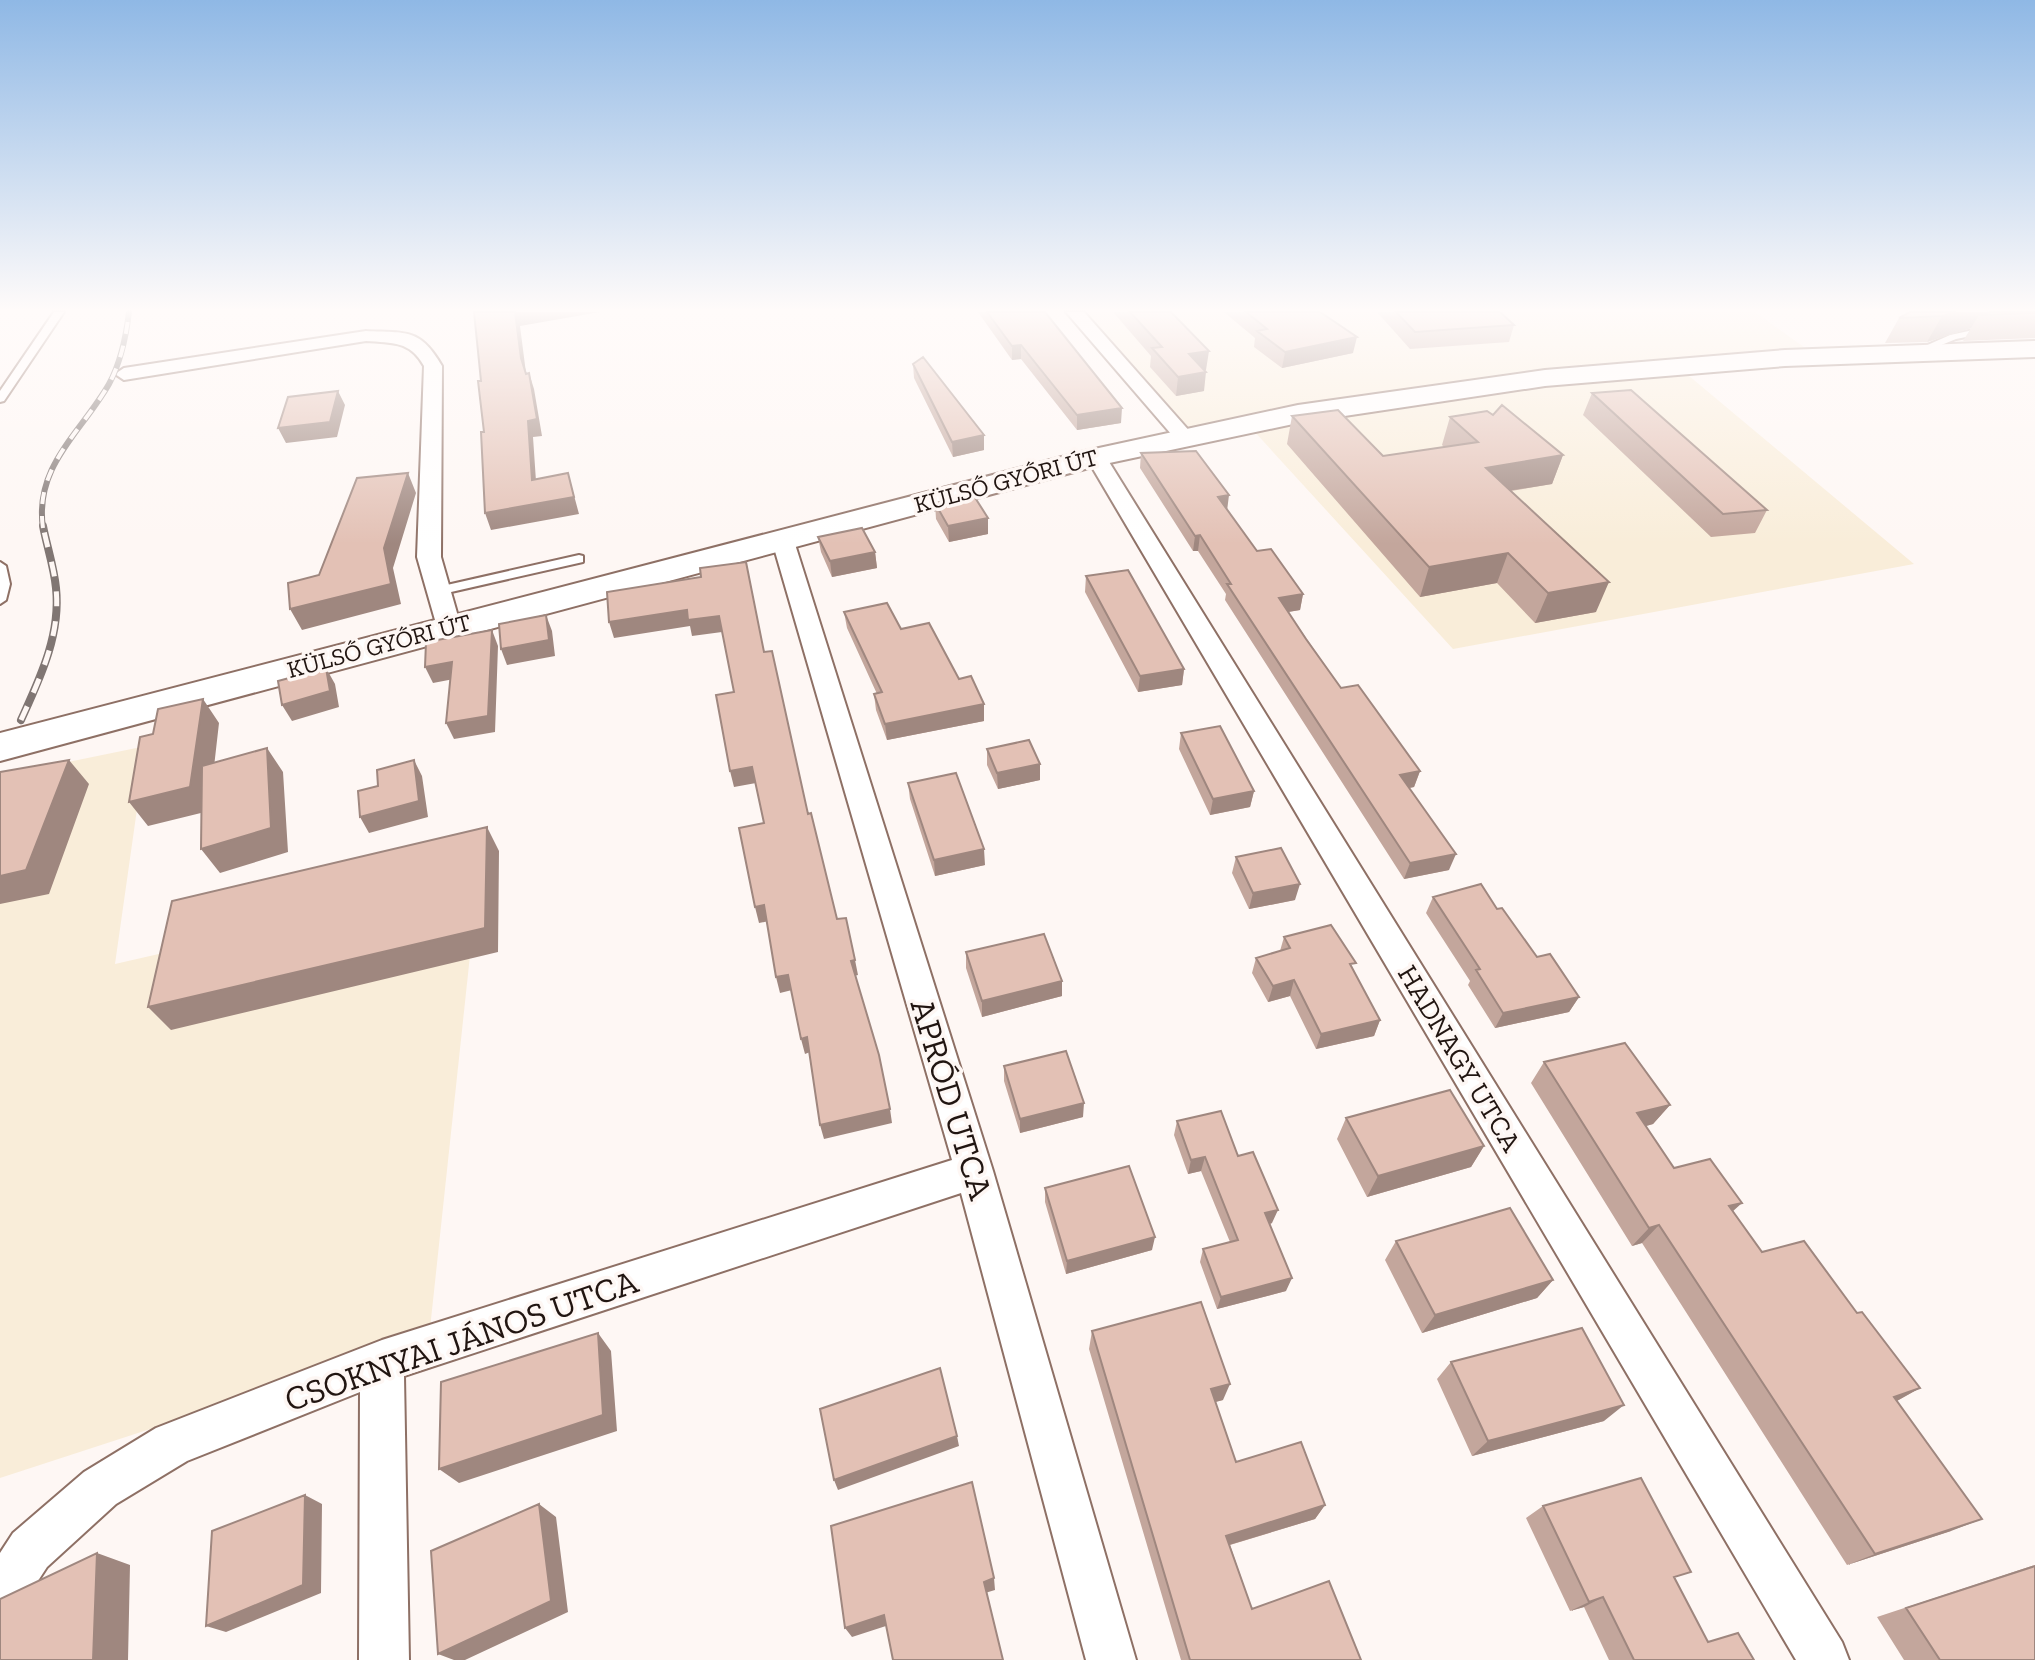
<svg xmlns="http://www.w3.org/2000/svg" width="2035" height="1660" viewBox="0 0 2035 1660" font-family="'Zilla Slab',serif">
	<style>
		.industrial { fill: #f9edd9 }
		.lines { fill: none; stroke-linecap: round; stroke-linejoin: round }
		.service-casing { stroke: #8e7065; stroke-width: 4 }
		.minor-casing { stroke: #8e7065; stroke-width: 4 }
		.secondary-casing { stroke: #8e7065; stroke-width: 4 }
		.service { fill: #fff; fill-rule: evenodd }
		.minor { fill: #fff; fill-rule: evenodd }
		.secondary { fill: #fff; fill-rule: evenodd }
		.rail-far1-casing { stroke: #807673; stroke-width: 6 }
		.rail-casing { stroke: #807673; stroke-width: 8 }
		.rail-far1 { stroke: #fef7f4; stroke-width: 4; stroke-dasharray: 12; stroke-linecap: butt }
		.rail { stroke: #fef7f4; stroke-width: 5; stroke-dasharray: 15; stroke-linecap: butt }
		.wall { fill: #c3a69c }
		.shaded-wall { fill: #9f877f }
		.building { fill: #e3c1b5; stroke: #9f877f; stroke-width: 2 }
		.labels { text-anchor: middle; stroke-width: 7; stroke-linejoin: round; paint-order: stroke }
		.far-street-label { font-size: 24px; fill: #211511; stroke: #fef7f4 }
		.street-label { font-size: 28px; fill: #211511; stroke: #fef7f4 }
		.near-street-label { font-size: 34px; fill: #211511; stroke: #fef7f4 }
	</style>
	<rect width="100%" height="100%" fill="#fef7f4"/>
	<!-- industrial -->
	<path class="industrial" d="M1085 312H1755L1808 350 1670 360 1914 564 1453 649 1242 418 1184 428Z
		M146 746 115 964 478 881 429 1338 0 1478V776Z"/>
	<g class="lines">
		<defs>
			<path id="service" d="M54 312H64L4 401 0 402V391Z
				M1978 329 1983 332 1981 334 1956 339 1922 353 1914 351 1950 335Z
				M579 555 583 556V562L438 595 432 591 438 587Z
				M0 562 6 566 10 584 6 600 0 604Z"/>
			<path id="minor" d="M1066 312H1084L1192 434 1195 438 1192 442H1178Z
				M366 331C407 333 420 328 442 366L441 557 461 627 458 632H440L437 627 417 557 424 366C410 341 393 343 366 341L124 380 115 374 124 368Z
				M1096 451 1106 457 1842 1642 1849 1660H1796L1086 457Z
				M783 534 794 541 993 1171 1136 1660H1086L961 1193 404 1376 409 1660H359L360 1392 187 1461 116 1504 47 1567 17 1613 0 1620V1553L13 1533 84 1472 156 1428 382 1340 952 1160 772 541Z"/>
			<path id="secondary" d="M2035 341V357L1785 366 1545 386 1298 423 1100 465 0 761V733L1085 451 1298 405 1545 370 1785 350Z"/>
		</defs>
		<!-- service casing -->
		<use href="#service" class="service-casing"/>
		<!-- minor casing -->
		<use href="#minor" class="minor-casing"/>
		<!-- secondary casing -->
		<use href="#secondary" class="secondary-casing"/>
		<!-- service -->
		<use href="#service" class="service"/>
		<!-- minor -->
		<use href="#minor" class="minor"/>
		<!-- secondary -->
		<use href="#secondary" class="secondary"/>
		<defs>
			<path id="rail-far1" d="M43 528C34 466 81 433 109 384 121 362 126 337 129 312"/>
			<path id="rail" d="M21 720C40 678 61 635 56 588 54 567 47 547 43 526"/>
		</defs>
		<!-- rail-far1 casing -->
		<use href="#rail-far1" class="rail-far1-casing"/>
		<!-- rail casing -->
		<use href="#rail" class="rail-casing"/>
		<!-- rail-far1 -->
		<use href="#rail-far1" class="rail-far1"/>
		<!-- rail -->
		<use href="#rail" class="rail"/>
	</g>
	<!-- wall -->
	<path class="wall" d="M978 312H1045L1121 423 1077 430 1021 359 1012 360Z
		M1113 312H1171L1206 370H1204V391L1176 396 1150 367 1151 356Z
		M1224 312H1320L1353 353 1282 368 1254 347 1255 338Z
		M1377 312H1500L1514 325 1509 342 1410 349Z
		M1910 312H2035V338L1963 341 1971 328 1927 342 1885 343 1899 318Z
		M913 364 984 450 953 457 914 378Z
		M1592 393 1767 510 1755 533 1711 537 1583 415Z
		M1292 416 1383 456 1444 447 1442 445 1450 417 1563 455 1552 484 1511 491 1596 612 1535 623 1497 583 1420 597 1287 444Z
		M1141 453 1227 510 1257 551 1303 594 1300 610 1288 612 1341 688 1420 771 1414 787 1409 788 1449 870 1404 879 1225 600 1226 594 1198 551H1193L1140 468Z
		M935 503 988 518V534L949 542 936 519Z
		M818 537 875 552 877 568 832 577 821 552Z
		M1086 576 1184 669 1182 685 1138 692 1085 592Z
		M844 612 901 629 959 679 984 704V721L887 740 876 710 874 694H877L847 628Z
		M1181 733 1254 791 1250 807 1210 815 1179 749Z
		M987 749 1040 780 998 789 987 765Z
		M908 783 985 865 935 876 910 799Z
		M1236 857 1295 900 1249 909 1232 873Z
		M1433 897 1497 909 1537 957 1579 997 1569 1012 1495 1028 1468 985 1470 981 1426 913Z
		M1284 937 1353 970 1380 1020 1374 1036 1316 1049 1290 996 1268 1002 1252 973 1256 958 1280 951Z
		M966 952 1062 981V996L982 1017 966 968Z
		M1544 1062 1670 1105 1653 1124 1646 1126 1674 1168 1733 1211 1762 1252 1857 1313 1920 1388 1897 1401 1951 1531 1847 1565 1642 1243 1632 1246 1531 1083Z
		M1004 1066 1083 1117 1020 1133 1004 1081Z
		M1346 1118 1484 1146 1471 1167 1367 1197 1337 1139Z
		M1177 1121 1238 1156 1272 1223 1270 1224 1286 1291 1217 1309 1200 1262 1203 1249 1230 1242 1201 1171 1188 1174 1174 1135Z
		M1045 1188 1152 1250 1066 1274 1045 1202Z
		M1396 1241 1553 1280 1537 1298 1422 1333 1385 1260Z
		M1092 1331 1223 1400 1215 1402 1236 1462 1325 1505 1315 1519 1230 1545 1252 1609 1361 1660H1181L1089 1349Z
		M1451 1362 1604 1421 1472 1456 1437 1379Z
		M1543 1506 1675 1579 1708 1642 1754 1660H1609L1584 1607 1570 1611 1526 1518Z
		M2035 1565V1660H1904L1877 1617Z"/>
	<!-- shaded-wall -->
	<path class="shaded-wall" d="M515 312H600L520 326 526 373 521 358Z
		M1956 312H1986L1984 315H1979L1971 328 1927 342 1942 316Z
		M1357 337 1353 353 1282 368 1285 352Z
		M1021 345V359L1012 360V346Z
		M1209 351 1206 370 1187 373 1189 354Z
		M1206 372 1204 391 1176 396 1178 377Z
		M529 373 534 389 542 436 533 437 537 496 532 480 528 421Z
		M338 391 345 405 337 437 286 443 278 428Z
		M1122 408 1121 423 1077 430V415Z
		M984 435V450L953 457 952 442Z
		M1563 455 1552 484 1476 496 1486 468Z
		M408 473 416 493 393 568 401 604 302 630 290 609 384 548Z
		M568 473 579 514 491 530 485 513Z
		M1229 495 1227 511 1218 497Z
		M988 518V534L949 542 948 526Z
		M1200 535 1198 551H1193L1195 536Z
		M875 552 877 568 832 577 830 561Z
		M1508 553 1497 583 1420 597 1429 567Z
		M1609 582 1596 612 1535 623 1548 593Z
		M1303 594 1300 610 1276 614 1279 598Z
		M687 610 719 616 722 632 692 636 690 626 614 638 609 622Z
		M546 615 552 631 555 656 507 665 501 649Z
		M492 630 498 646 495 732 454 739 446 723Z
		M452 662 459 678 433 683 425 667Z
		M326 668 335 684 339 707 292 721 282 705Z
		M1184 669 1182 685 1138 692 1140 676Z
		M203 699 219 723 209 811 148 826 129 802Z
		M984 704V721L887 740 885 724Z
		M267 748 283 772 288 852 220 873 201 849Z
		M69 760 89 784 49 894 0 904V876Z
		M414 760 422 776 428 817 369 833 360 817Z
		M1040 764V780L998 789 997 773Z
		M752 767 756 783 734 787 730 771Z
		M1420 771 1414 787 1394 791 1400 775Z
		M1254 791 1250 807 1210 815 1213 799Z
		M487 827 499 851 498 952 171 1030 148 1007Z
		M984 849 985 865 935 876 934 860Z
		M1456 854 1449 870 1404 879 1410 863Z
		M1300 884 1295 900 1249 909 1253 893Z
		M764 905 769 921 759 923 755 907Z
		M855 960 858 975 854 976 851 961Z
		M788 975 792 990 780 993 776 977Z
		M1294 980 1290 996 1268 1002 1273 986Z
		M1062 981V996L982 1017V1001Z
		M1579 997 1569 1012 1495 1028 1503 1013Z
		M1380 1020 1374 1036 1316 1049 1321 1034Z
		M807 1037 810 1052 805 1054 801 1039Z
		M1084 1103 1083 1117 1020 1133V1119Z
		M1670 1105 1653 1124 1621 1133 1637 1113Z
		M890 1109 892 1123 824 1139 820 1125Z
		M1484 1146 1471 1167 1367 1197 1378 1176Z
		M1205 1157 1201 1171 1188 1174 1191 1160Z
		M1742 1203 1722 1221 1729 1206Z
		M1278 1210 1272 1223 1260 1227 1265 1213Z
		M1659 1225 1642 1243 1632 1246 1649 1228Z
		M1155 1237 1152 1250 1066 1274 1067 1261Z
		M1292 1278 1286 1291 1217 1309 1221 1297Z
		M1553 1280 1537 1298 1422 1333 1435 1315Z
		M598 1333 611 1351 617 1431 459 1483 439 1469Z
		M1230 1384 1223 1400 1204 1405 1211 1389Z
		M1920 1388 1893 1403 1894 1397Z
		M1624 1405 1604 1421 1472 1456 1488 1441Z
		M957 1436 959 1446 838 1490 834 1480Z
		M305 1495 322 1504 321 1593 226 1632 206 1626Z
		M539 1504 556 1517 568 1612 465 1660H454L438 1654Z
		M1325 1505 1315 1519 1219 1548 1226 1536Z
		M1982 1519 1951 1531 1847 1565 1875 1554Z
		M97 1553 130 1565 128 1660H93Z
		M994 1578 995 1590 985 1593 984 1582Z
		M1603 1597 1584 1607 1570 1611 1589 1602Z
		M884 1615 889 1625 852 1637 845 1628Z"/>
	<!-- building -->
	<path class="building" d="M474 312H515L521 358 526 374 529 373 537 419 528 421 532 480 568 473 574 497 485 513 481 432H484L478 381H481Z
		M987 312H1045L1122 408 1077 415 1021 345 1012 346Z
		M1130 312H1171L1209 351 1189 354 1206 372 1178 377 1152 348 1162 347Z
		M1246 312H1320L1357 337 1285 352 1257 331 1267 329Z
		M1396 312H1500L1514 325 1415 332Z
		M1910 312H1956L1942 316 1899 318Z
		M1990 312H2035V313L1979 315Z
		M923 357 984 435 952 442 913 364Z
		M1631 390 1767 510 1723 514 1592 393Z
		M338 391 330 422 278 428 288 397Z
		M1502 405 1563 455 1486 468 1609 582 1548 593 1508 553 1429 567 1292 416 1338 410 1383 456 1478 442 1450 417 1487 411 1493 415Z
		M1196 451 1229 495 1218 497 1257 551 1271 549 1303 594 1279 598 1306 639 1341 688 1358 685 1420 771 1400 775 1456 854 1410 863 1227 584H1231L1200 535 1195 536 1141 453Z
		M408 473 384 548 391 584 290 609 288 583 319 575 357 478Z
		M974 496 988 518 948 526 935 503Z
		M862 528 875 552 830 561 818 537Z
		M746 562 764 652 772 651 808 814 811 813 837 919 846 918 855 960 851 961 879 1055 890 1109 820 1125 807 1037 801 1039 788 975 776 977 764 905 755 907 739 828 764 823 752 767 730 771 716 695 734 692 719 616 688 620 687 610 609 622 607 592 701 577 700 568Z
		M1128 570 1184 669 1140 676 1086 576Z
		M887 603 901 629 929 623 959 679 971 676 984 704 885 724 874 694 882 692 844 612Z
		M546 615 549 640 501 649 499 624Z
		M492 630 488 716 446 723 452 662 425 667 426 642Z
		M326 668 330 691 282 705 278 681Z
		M203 699 190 787 129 802 140 737 153 734 158 709Z
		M1220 726 1254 791 1213 799 1181 733Z
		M1029 740 1040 764 997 773 987 749Z
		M267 748 271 828 201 849 202 766Z
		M69 760 26 870 0 876V772Z
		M414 760 419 801 360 817 358 791 378 786 377 770Z
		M956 773 984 849 934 860 908 783Z
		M487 827 485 928 148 1007 172 901Z
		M1281 848 1300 884 1253 893 1236 857Z
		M1481 884 1497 909 1502 908 1537 957 1550 954 1579 997 1503 1013 1476 970 1480 969 1433 897Z
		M1331 925 1356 963 1350 964 1380 1020 1321 1034 1294 980 1273 986 1256 958 1290 948 1284 937Z
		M1044 934 1062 981 982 1001 966 952Z
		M1625 1043 1670 1105 1637 1113 1674 1168 1710 1159 1742 1203 1729 1206 1762 1252 1804 1241 1857 1313 1862 1312 1920 1388 1894 1397 1982 1519 1875 1554 1659 1225 1649 1228 1544 1062Z
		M1066 1051 1084 1103 1020 1119 1004 1066Z
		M1450 1090 1484 1146 1378 1176 1346 1118Z
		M1221 1111 1238 1156 1253 1152 1278 1210 1265 1213 1292 1278 1221 1297 1203 1249 1238 1240 1205 1157 1191 1160 1177 1121Z
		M1129 1166 1155 1237 1067 1261 1045 1188Z
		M1510 1208 1553 1280 1435 1315 1396 1241Z
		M1201 1302 1230 1384 1211 1389 1236 1462 1301 1442 1325 1505 1226 1536 1252 1609 1329 1581 1361 1660H1190L1092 1331Z
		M1582 1328 1624 1405 1488 1441 1451 1362Z
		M598 1333 603 1415 439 1469 441 1382Z
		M940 1368 957 1436 834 1480 820 1409Z
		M1641 1478 1691 1572 1674 1577 1708 1642 1738 1633 1754 1660H1634L1603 1597 1589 1602 1543 1506Z
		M972 1482 994 1578 984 1582 1003 1660H893L884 1615 845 1628 831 1526Z
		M305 1495 303 1585 206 1626 212 1531Z
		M539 1504 551 1601 438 1654 431 1551Z
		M97 1553 93 1660H0V1599Z
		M2035 1566V1660H1940L1906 1608Z"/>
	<!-- sky -->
	<linearGradient id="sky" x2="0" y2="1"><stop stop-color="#8fb8e5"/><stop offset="0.57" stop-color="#fffbfa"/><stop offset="1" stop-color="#fffbfa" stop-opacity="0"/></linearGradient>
	<rect width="2035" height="544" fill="url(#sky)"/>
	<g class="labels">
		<!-- far-street labels -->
		<g class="far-street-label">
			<text transform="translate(1006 481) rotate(-15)" y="8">KÜLSŐ GYŐRI ÚT</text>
			<text transform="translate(379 646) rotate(-15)" y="8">KÜLSŐ GYŐRI ÚT</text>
		</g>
		<!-- street labels -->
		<g class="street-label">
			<text transform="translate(1460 1058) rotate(59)" y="10">HADNAGY UTCA</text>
		</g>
		<!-- near-street labels -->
		<g class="near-street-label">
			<text transform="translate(952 1099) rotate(73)" y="12">APRÓD UTCA</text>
			<text transform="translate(461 1340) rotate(-19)" y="12">CSOKNYAI JÁNOS UTCA</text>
		</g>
	</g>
</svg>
